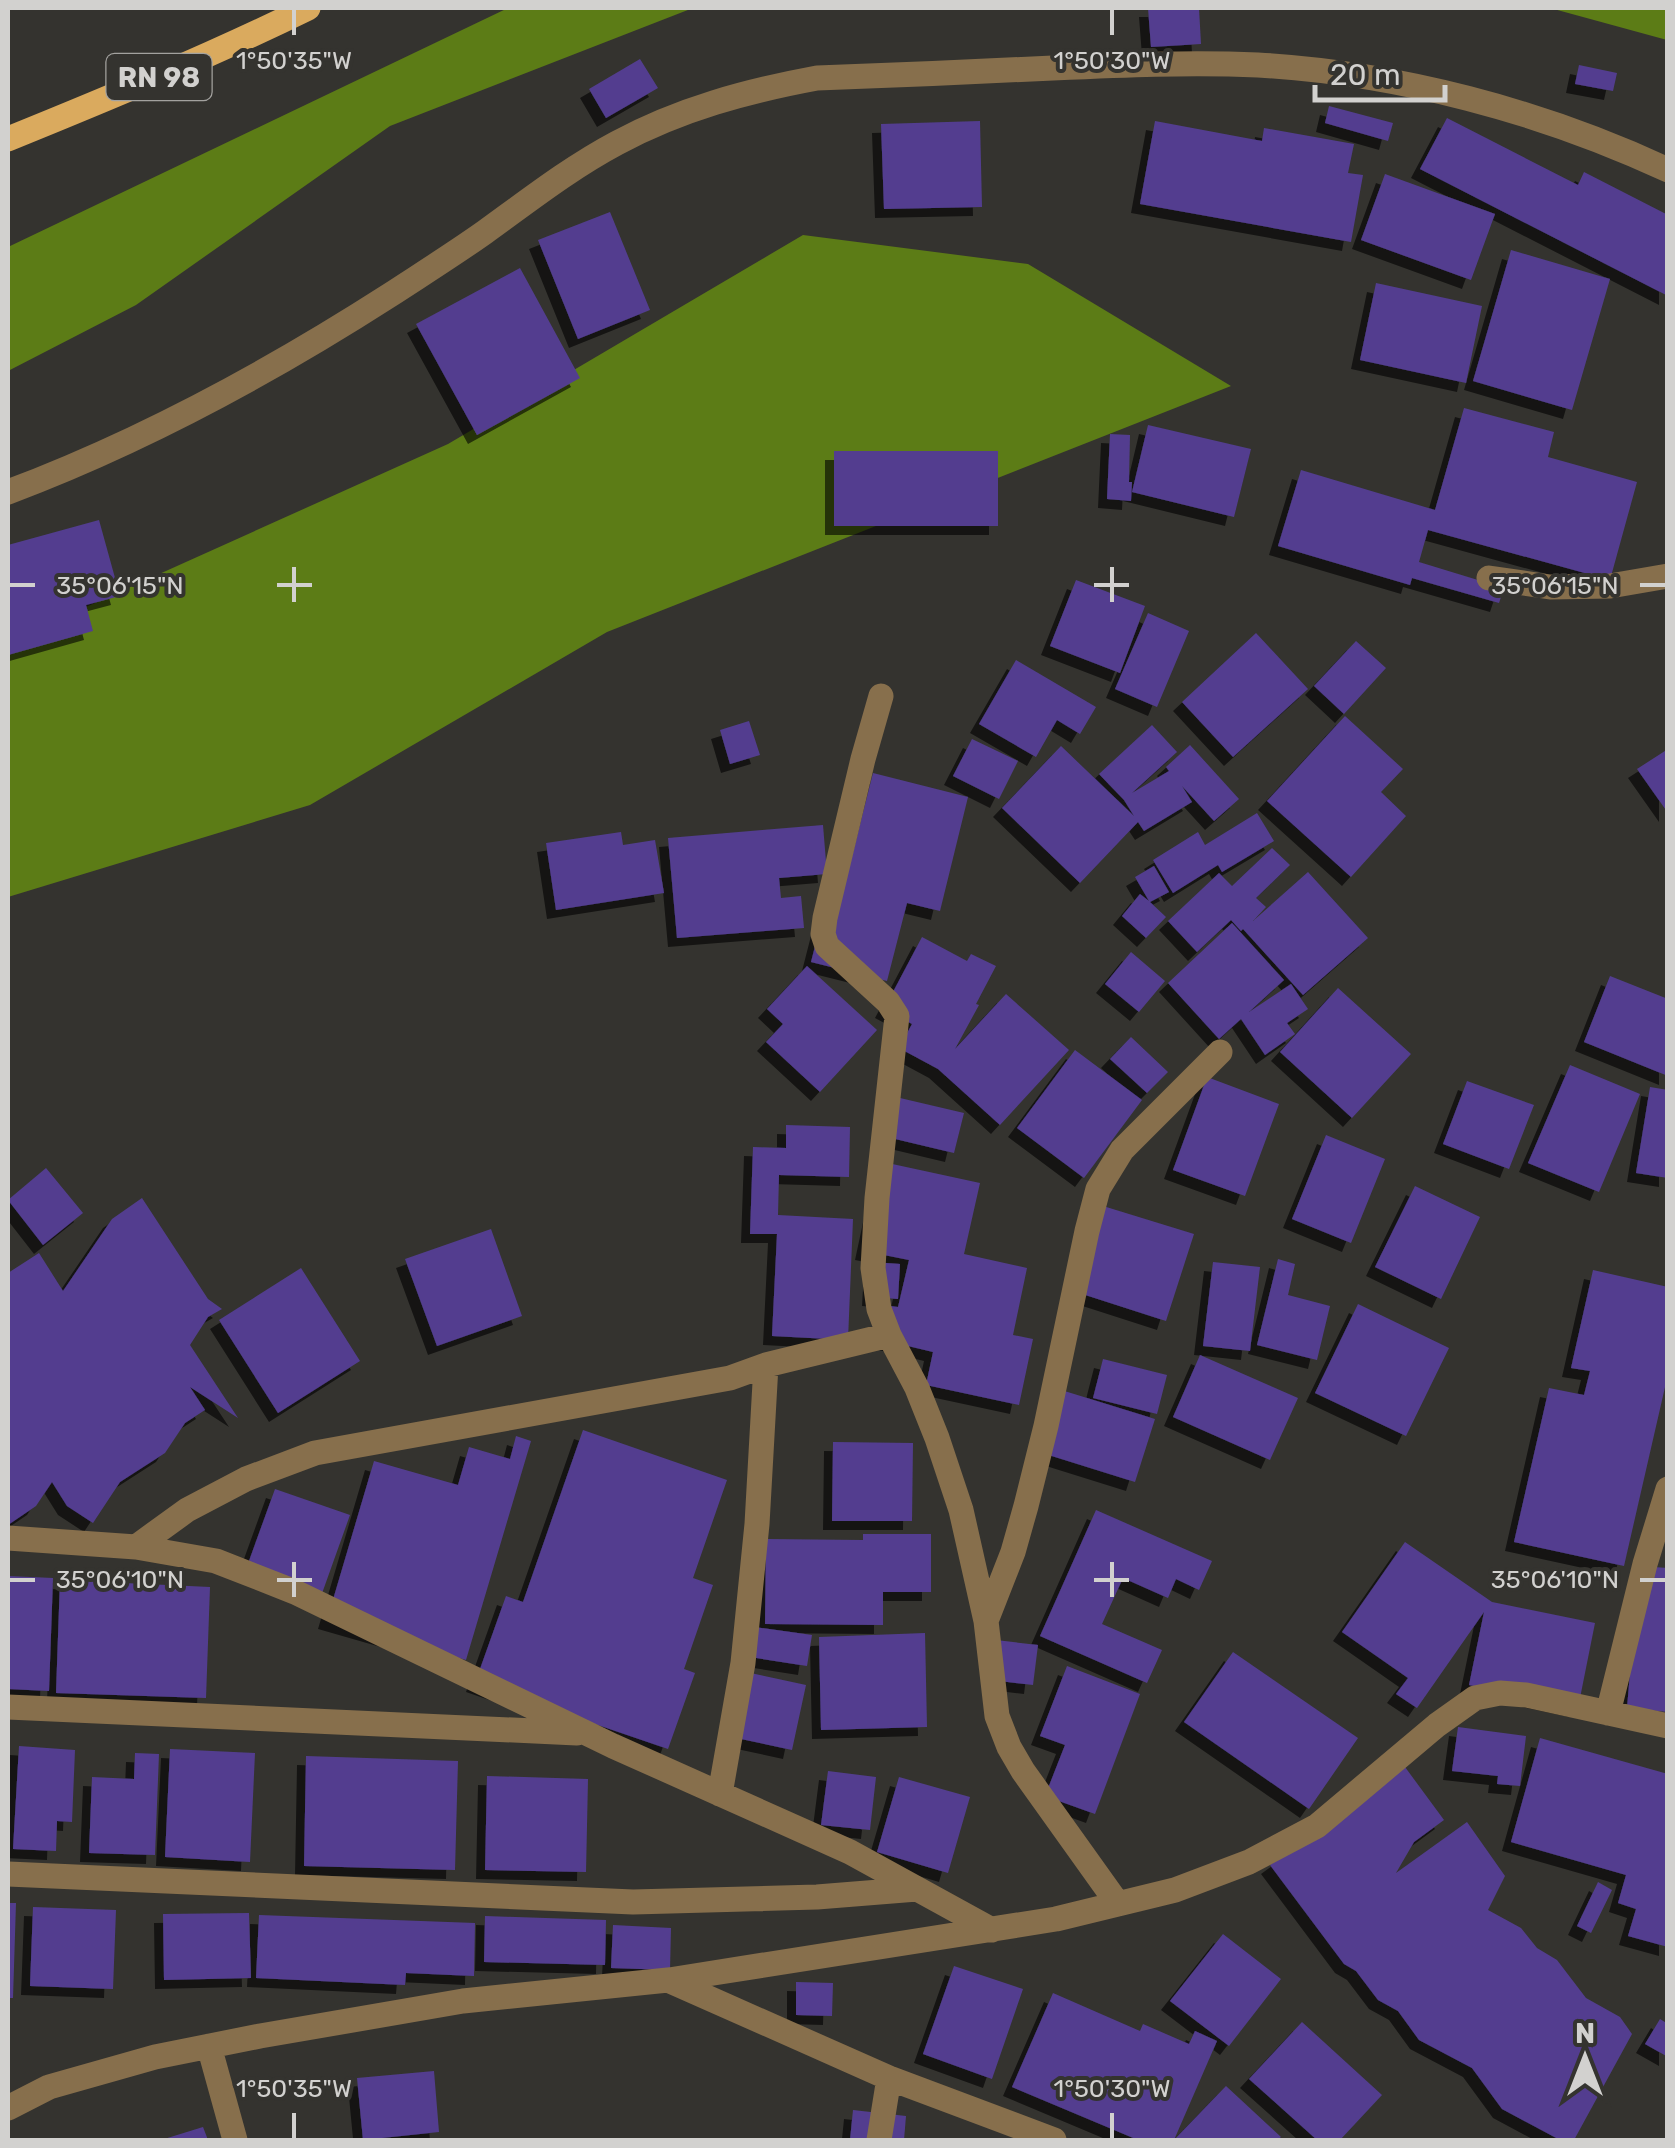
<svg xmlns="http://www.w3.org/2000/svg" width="1675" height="2148" viewBox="0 0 1675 2148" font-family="Rubik,sans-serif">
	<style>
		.forest { fill: #5c7c16 }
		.building { fill: #523e8f; filter: url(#shadow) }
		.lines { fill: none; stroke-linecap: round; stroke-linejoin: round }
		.minor { stroke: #876f4c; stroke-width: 25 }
		.major { stroke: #daaa5e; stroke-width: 25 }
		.ticks { fill: none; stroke: #d2d1cf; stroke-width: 4 }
		.labels { text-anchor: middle; stroke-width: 8; stroke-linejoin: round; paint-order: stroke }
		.shield { fill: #34332f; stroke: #a3a29f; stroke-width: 2.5 }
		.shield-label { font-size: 28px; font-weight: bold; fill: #d2d1cf }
		.ticks-label { font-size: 25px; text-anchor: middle; fill: #d2d1cf; stroke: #34332f; stroke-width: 8; stroke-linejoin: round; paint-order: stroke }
	</style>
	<defs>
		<filter id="shadow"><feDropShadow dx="-9" dy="9" stdDeviation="0" flood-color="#0009"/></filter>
	</defs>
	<rect width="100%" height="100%" fill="#34332f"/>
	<!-- forest -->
	<path class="forest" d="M508 8H693L390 126 136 305 8 371V247Z
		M1550 8H1667V40Z
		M803 235 1028 264 1231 386 607 632 310 805 8 897V642L448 444Z"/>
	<!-- building -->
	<path class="building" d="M1148 8H1199L1201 44 1151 47Z
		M640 59 658 88 606 118 589 89Z
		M1579 65 1617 73 1613 91 1575 84Z
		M1329 106 1393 123 1388 141 1325 123Z
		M1447 118 1578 185 1584 172 1668 215V296L1420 169Z
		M980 121 982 207 884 209 881 124Z
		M1155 121 1262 141 1264 128 1354 144 1348 173 1363 175 1351 242 1140 204Z
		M1385 174 1495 214 1471 280 1361 240Z
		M610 212 650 310 578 339 538 240Z
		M1511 250 1610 279 1572 410 1473 381Z
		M520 268 580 378 477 435 416 324Z
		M1376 283 1482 306 1466 383 1360 360Z
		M1464 408 1554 432 1548 457 1637 482 1610 580 1428 530 1419 562 1504 588 1499 603 1412 578 1410 585 1278 546 1301 470 1435 510Z
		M1148 425 1251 449 1234 517 1132 492Z
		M1110 434 1130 435 1129 482H1132L1131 501 1107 499Z
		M834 451H998V526H834Z
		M99 520 120 596 86 605 93 631 8 655V545Z
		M1076 580 1145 606 1120 673 1050 646Z
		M1148 613 1189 631 1157 707 1115 689Z
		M1256 633 1308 689 1233 757 1182 702Z
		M1356 641 1386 668 1344 714 1314 686Z
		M1016 660 1096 707 1080 734 1057 720 1036 757 979 724Z
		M1345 716 1403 769 1381 792 1406 816 1351 877 1267 801Z
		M749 721 760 755 730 764 720 730Z
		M1152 725 1177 752 1132 793 1169 771 1166 767 1190 745 1239 799 1214 821 1182 786 1192 802 1144 831 1138 822 1080 883 1002 808 1061 746 1134 816 1124 800 1099 774Z
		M972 739 1018 761 999 799 953 776Z
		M1668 749V813L1637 769Z
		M873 773 968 797 940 911 907 903 887 981 811 962 831 884 844 888Z
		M1257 813 1274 841 1222 872 1218 865 1173 893 1153 860 1198 832 1205 845Z
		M823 825 827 874 779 878 781 898 801 896 804 928 677 938 668 838Z
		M621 832 623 845 655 840 664 893 556 910 546 843Z
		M1272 848 1290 865 1256 898 1266 907 1253 921 1308 872 1368 938 1303 995 1243 929 1241 931 1231 920 1197 952 1168 921 1219 873 1232 886Z
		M1154 866 1169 892 1150 902 1166 917 1146 938 1122 916 1140 894 1149 901 1135 877Z
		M1232 923 1284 980 1249 1012 1291 984 1308 1009 1287 1023 1295 1034 1265 1055 1241 1019 1219 1039 1168 983Z
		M922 937 967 961 971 954 996 966 976 1004 979 1005 955 1049 1006 994 1069 1050 1000 1125 938 1069 899 1048 912 1024 884 1009Z
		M1131 952 1165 981 1139 1012 1105 984Z
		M807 966 877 1030 820 1092 766 1042 783 1024 767 1009Z
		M1610 976 1668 999V1076L1584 1042Z
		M1338 988 1411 1054 1352 1118 1280 1052Z
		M1131 1037 1168 1072 1147 1093 1110 1059Z
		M1075 1050 1142 1100 1084 1178 1017 1128Z
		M1570 1065 1640 1094 1599 1192 1528 1163Z
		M1207 1077 1279 1104 1245 1196 1173 1170Z
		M1467 1081 1534 1105 1509 1169 1443 1144Z
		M1650 1087 1668 1090V1178L1636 1173Z
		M900 1098 964 1113 954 1153 891 1138Z
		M786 1125 850 1127 849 1177 779 1175 778 1215 853 1219 848 1340 772 1336 777 1234H750L753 1147 786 1148Z
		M1326 1135 1385 1159 1351 1243 1292 1219Z
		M883 1162 980 1183 964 1254 1027 1268 1013 1335 1033 1339 1019 1405 926 1385 933 1352 883 1340 890 1306 898 1307 909 1260 864 1251Z
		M46 1168 83 1213 43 1245 8 1200Z
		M1415 1186 1480 1217 1441 1299 1375 1267Z
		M142 1198 208 1299 222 1309 208 1317 190 1345 238 1418 190 1387 205 1410 185 1423 165 1453 120 1482 93 1523 67 1506 52 1482 36 1506 8 1525V1273L39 1253 63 1291 112 1219Z
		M1103 1206 1194 1234 1166 1321 1076 1292Z
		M491 1229 522 1316 437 1346 405 1259Z
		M1278 1259 1295 1264 1288 1295 1330 1306 1317 1360 1257 1345Z
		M873 1262 900 1264 898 1299 871 1297Z
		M1213 1262 1260 1267 1250 1351 1203 1346Z
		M301 1268 360 1361 278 1413 219 1320Z
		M1593 1270 1668 1287V1374L1624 1566 1514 1542 1549 1388 1584 1395 1590 1371 1571 1368Z
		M1358 1304 1449 1348 1406 1436 1315 1393Z
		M1200 1355 1298 1398 1270 1460 1173 1417Z
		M1103 1359 1167 1375 1157 1414 1093 1398Z
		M1058 1389 1155 1419 1135 1482 1039 1452Z
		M583 1430 727 1480 693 1578 713 1585 684 1669 695 1673 668 1749 475 1683 506 1596 523 1602Z
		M516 1436 531 1441 466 1660 327 1620 374 1461 458 1485 469 1447 510 1459Z
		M833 1442 913 1443 912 1521H832Z
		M275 1489 350 1515 320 1599 245 1572Z
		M1096 1510 1212 1561 1199 1590 1176 1579 1168 1598 1123 1578 1102 1624 1162 1650 1147 1683 1040 1636Z
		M863 1534H931V1592H883V1625L765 1624 766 1539 863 1540Z
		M1405 1542 1492 1602 1595 1623 1578 1708 1469 1685 1484 1612 1417 1708 1396 1694 1408 1678 1342 1632Z
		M1639 1566 1668 1568V1712L1627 1708Z
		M8 1576 53 1578 49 1691 8 1689Z
		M60 1580 210 1587 206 1698 56 1693Z
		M754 1627 812 1635 807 1666 750 1657Z
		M925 1633 927 1727 821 1730 819 1637Z
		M996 1640 1038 1645 1033 1685 991 1680Z
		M1233 1652 1358 1738 1309 1809 1184 1722Z
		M1067 1666 1140 1694 1095 1814 1045 1796 1065 1745 1040 1736Z
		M741 1671 806 1685 792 1750 727 1736Z
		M1458 1727 1526 1736 1520 1786 1497 1784 1498 1776 1452 1771Z
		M1540 1738 1668 1774V1947L1628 1936 1636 1909 1618 1903 1626 1875 1511 1842Z
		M19 1746 75 1750 72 1822 57 1821 56 1851 13 1849Z
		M170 1749 255 1753 250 1862 165 1857Z
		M135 1753 159 1754 155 1855 89 1853 92 1777 134 1779Z
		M306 1756 458 1761 455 1870 304 1866Z
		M1405 1767 1444 1820 1414 1842 1396 1873 1467 1822 1505 1876 1488 1910 1521 1928 1537 1948 1557 1960 1586 1998 1620 2017 1632 2034 1574 2140H1560L1502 2109 1472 2068 1419 2040 1398 2011 1378 2000 1356 1971 1344 1964 1270 1865Z
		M828 1771 876 1777 870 1830 821 1825Z
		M487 1776 588 1779 586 1872 485 1870Z
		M899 1777 970 1797 948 1873 877 1852Z
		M1598 1882 1612 1890 1591 1933 1577 1926Z
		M8 1903H16L13 1998H8Z
		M33 1907 116 1910 113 1989 30 1986Z
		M249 1913 251 1978 164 1980 163 1914Z
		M259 1915 475 1923 474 1976 406 1973 405 1985 256 1978Z
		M485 1916 606 1920 605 1965 484 1962Z
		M613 1925 671 1928 670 1970 611 1968Z
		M1223 1934 1281 1979 1229 2046 1170 2001Z
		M954 1966 1023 1989 992 2079 923 2054Z
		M796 1982 833 1983 832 2016 796 2015Z
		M1053 1993 1140 2031 1143 2024 1189 2044 1195 2031 1217 2041 1174 2140H1138L1012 2087Z
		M1660 2019 1668 2024V2057L1645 2044Z
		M1302 2022 1382 2095 1340 2140H1317L1249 2079Z
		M434 2071 439 2132 363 2140 357 2078Z
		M1226 2086 1281 2137 1277 2140H1174Z
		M853 2110 906 2116 904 2140H850Z
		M203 2127 208 2140H161Z"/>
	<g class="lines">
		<!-- minor -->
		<path class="minor" d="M8 492C141 442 270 372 390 295 422 274 454 254 485 232 528 201 570 168 617 143 680 109 747 91 817 78 896 75 974 72 1053 68 1121 65 1189 62 1258 65 1398 73 1541 111 1668 170
			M1489 578 1550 587 1610 586 1668 576
			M881 696 863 759 825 918 823 934 827 946 888 1002 897 1016 877 1198 873 1268 879 1309 889 1335 917 1388 937 1438 961 1510 986 1621 997 1716 1009 1747 1023 1771 1118 1904
			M8 1538 136 1547 216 1561 295 1592 613 1746 850 1852 992 1930
			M136 1547 187 1510 246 1479 315 1453 730 1378 766 1365 889 1335
			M986 1621 1013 1552 1026 1506 1046 1426 1087 1231 1098 1189 1122 1150 1220 1052
			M8 1707 577 1733
			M1608 1713 1645 1564 1668 1489
			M720 1794 743 1663 757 1524 766 1365
			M8 1874 633 1902 817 1897 917 1889
			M669 1980 1056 1919 1175 1890 1249 1862 1317 1826 1437 1725 1475 1698 1500 1693 1526 1695 1668 1726
			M209 2046 235 2140
			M8 2108 49 2087 155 2057 260 2036 463 2001 668 1980 889 2078 1054 2140
			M879 2140 889 2078"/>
		<!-- major -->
		<path class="major" d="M8 139C109 98 210 56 308 8"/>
	</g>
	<!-- ticks -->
	<path class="ticks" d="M294 10V35M1112 10V35M294 567V602M1112 567V602M10 585H35M277 585H312M1094 585H1129M1640 585H1665M294 1562V1597M1112 1562V1597M10 1580H35M277 1580H312M1094 1580H1129M1640 1580H1665M294 2113V2138M1112 2113V2138"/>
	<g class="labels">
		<!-- shield labels -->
		<rect class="shield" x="106.5" y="54" width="105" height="46" rx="8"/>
		<g class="shield-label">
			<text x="159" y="87">RN 98</text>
		</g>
	</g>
	<g class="ticks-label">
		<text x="294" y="69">1°50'35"W</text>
		<text x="1112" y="69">1°50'30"W</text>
		<text x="120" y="594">35°06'15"N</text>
		<text x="1555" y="594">35°06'15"N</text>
		<text x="120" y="1588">35°06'10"N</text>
		<text x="1555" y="1588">35°06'10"N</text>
		<text x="294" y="2097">1°50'35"W</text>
		<text x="1112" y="2097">1°50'30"W</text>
	</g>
	<!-- border -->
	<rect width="1675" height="2148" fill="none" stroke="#d2d1cf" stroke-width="20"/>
	<!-- north arrow -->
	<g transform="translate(1585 2058)" stroke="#34332f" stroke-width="8" paint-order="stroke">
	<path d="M0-8L18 38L0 25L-18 38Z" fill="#d2d1cf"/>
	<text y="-15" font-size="28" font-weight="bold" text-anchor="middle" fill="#d2d1cf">N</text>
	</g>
	<!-- scale -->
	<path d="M1315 85v15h130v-15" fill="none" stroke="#d2d1cf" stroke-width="5"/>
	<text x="1330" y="85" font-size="30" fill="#d2d1cf" stroke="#34332f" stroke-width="8" paint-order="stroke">20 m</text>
</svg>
